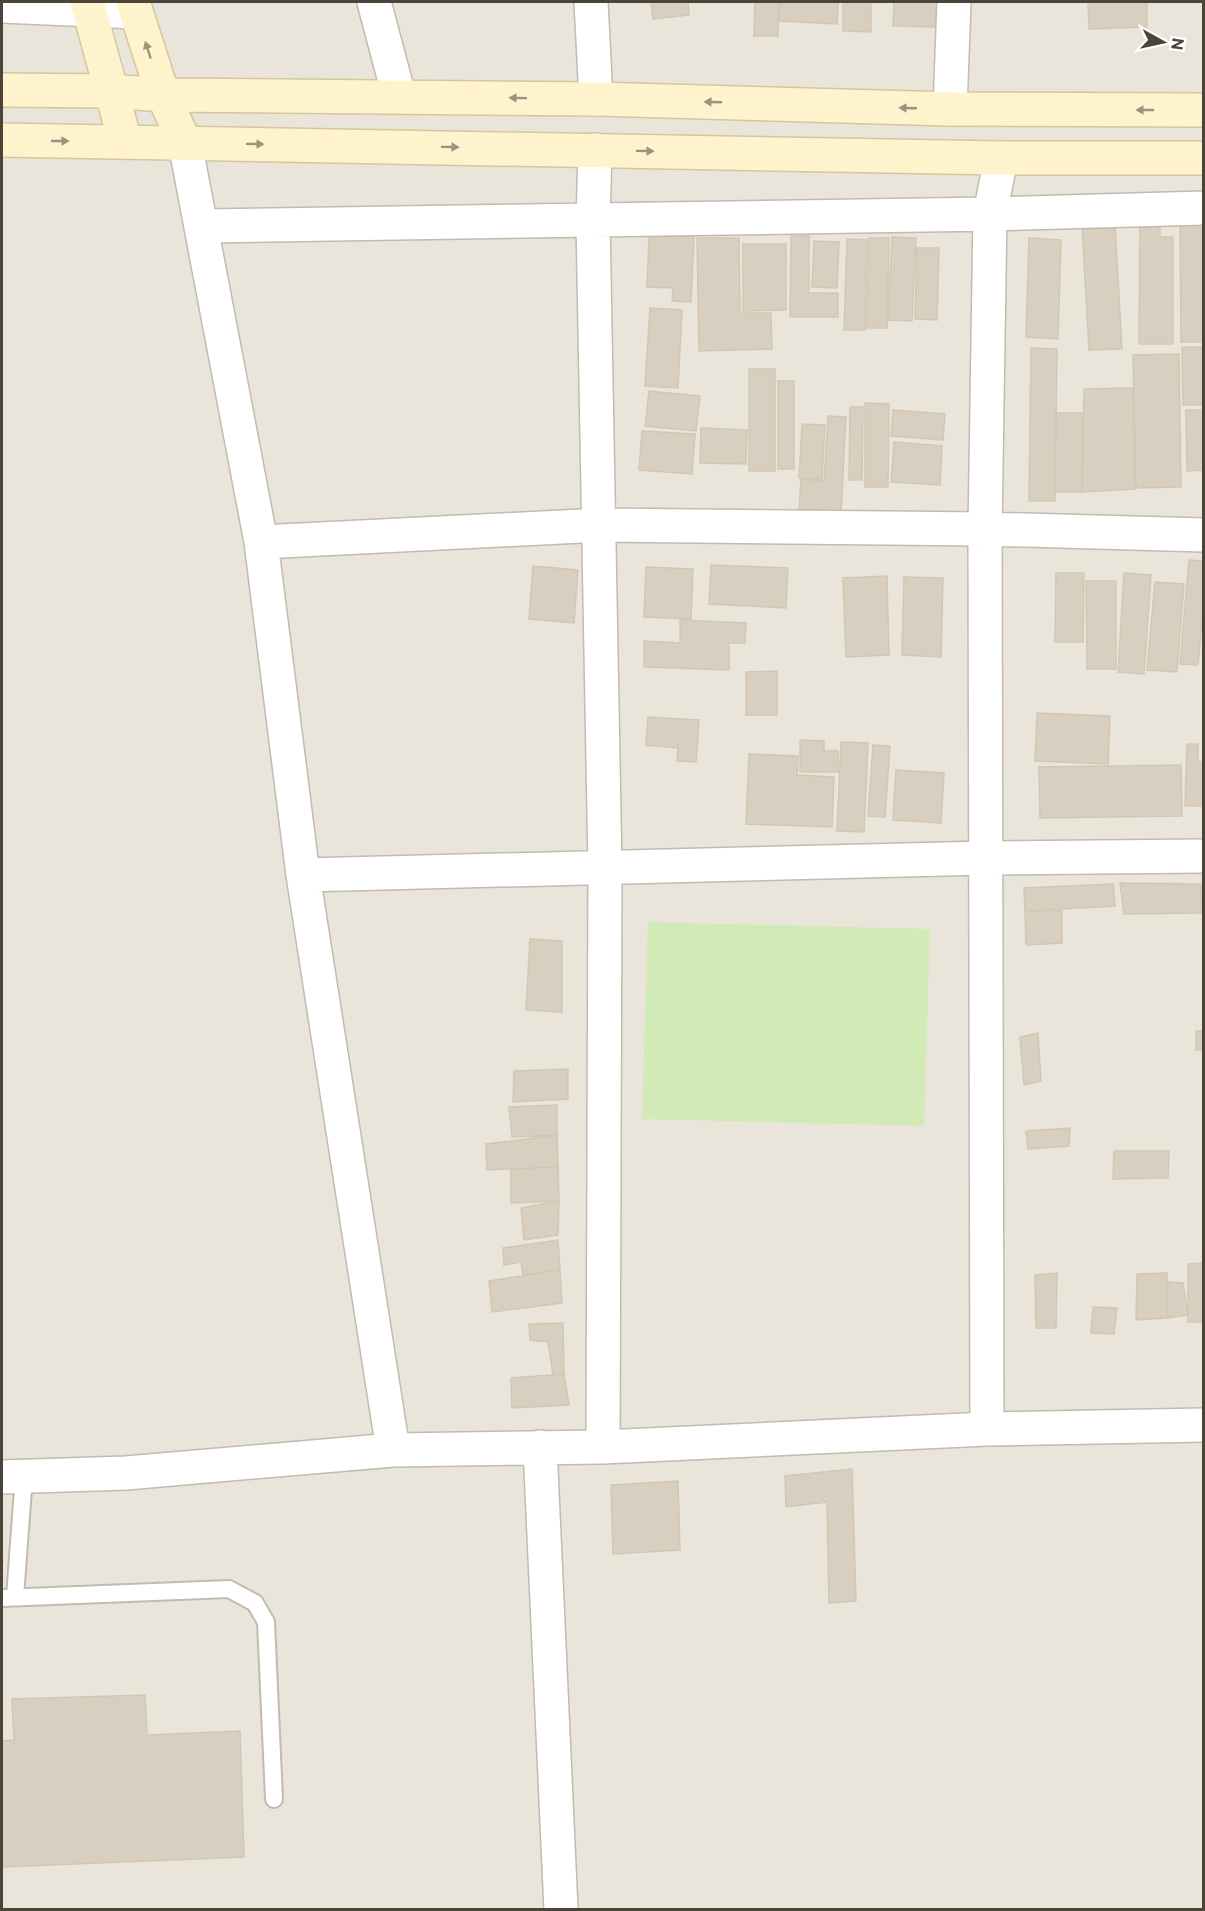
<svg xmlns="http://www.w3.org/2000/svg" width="1205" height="1911" viewBox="0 0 1205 1911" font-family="Commissioner,sans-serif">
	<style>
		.residential { fill: #eae5da }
		.green { fill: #d2eab5 }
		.building { fill: #d8cfc1; stroke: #d3c7b4; stroke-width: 1.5 }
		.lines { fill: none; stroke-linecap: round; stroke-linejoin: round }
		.lane-casing { stroke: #c2bbae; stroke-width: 20 }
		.street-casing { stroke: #c2bbae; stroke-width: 36 }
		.secondary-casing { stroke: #d6c79b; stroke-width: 36 }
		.lane { stroke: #fff; stroke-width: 16 }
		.street { stroke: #fff; stroke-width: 33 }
		.secondary { stroke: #fff3cd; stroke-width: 33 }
		.oneway { fill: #9c937c }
	</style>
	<rect width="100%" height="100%" fill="#f6f3ec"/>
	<!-- residential -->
	<path class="residential" d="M2 2H1203V1909H2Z"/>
	<!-- green -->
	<path class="green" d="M648 922 930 929 924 1126 642 1119Z"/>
	<!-- building -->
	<path class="building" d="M651 2H688L689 15 653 19Z
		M755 2H779L778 36H754Z
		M780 2H838L837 24 779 21Z
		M843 2H871V32L843 31Z
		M894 2H940L939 27 893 26Z
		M1088 2H1147V27L1089 29Z
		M1140 223H1160V237H1173V344H1139Z
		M1180 223H1204V342H1181Z
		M1115 224 1122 349 1089 350 1082 226Z
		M649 236 694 237 691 302 672 301 673 288 647 287Z
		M791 236H809V293H838V317H790Z
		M892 237 916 238 912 321 888 320Z
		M697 238H739L740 313H771L772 349 699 351Z
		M869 238H889L887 328H867Z
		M1029 238 1061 240 1058 339 1026 337Z
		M847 239 867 240 865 330H844Z
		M814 241 839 242 837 288 812 287Z
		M743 244H786V310L743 311Z
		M917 248H939L937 320 915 319Z
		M650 308 682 310 678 388 645 386Z
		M1182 347H1204V405H1183Z
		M1031 348 1057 349 1055 501H1029Z
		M1179 354 1181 487 1136 488 1133 355Z
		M749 369H775V471H749Z
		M778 381H794V469H778Z
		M1133 388 1135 489 1082 492 1084 389Z
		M649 391 700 396 696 431 645 426Z
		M865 403 889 404 888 487H865Z
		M850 407H863L862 480H849Z
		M893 410 945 414 943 440 891 436Z
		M1186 410H1204V470L1187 471Z
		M1056 413H1083L1082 492H1055Z
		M828 416 846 417 841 512 799 509 801 479 824 481Z
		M802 424 825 425 822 479 799 478Z
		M701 428 747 430 746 464 700 463Z
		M642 431 695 434 692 474 639 470Z
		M894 442 942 446 940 485 891 482Z
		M1189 560 1204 561V599L1198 665 1180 664Z
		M711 565 788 568 786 608 709 604Z
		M533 566 578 570 574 623 529 619Z
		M646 567 693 569 691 619 644 617Z
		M1056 573H1084L1083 642H1055Z
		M1124 573 1151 575 1144 674 1118 672Z
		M887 576 889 655 846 657 843 578Z
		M904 577 943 578 941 657 902 655Z
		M1086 581H1116V669H1087Z
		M1155 582 1184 584 1177 672 1147 670Z
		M680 620 746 623 745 643H729V670L644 667V641L680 643Z
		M777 671V715H746V672Z
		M1037 713 1110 716 1108 764 1035 761Z
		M648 717 699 720 696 762 677 761 678 748 646 745Z
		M800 740 824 741V751H838V772H800Z
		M841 742 868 743 864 832 837 831Z
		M1187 744H1198V762H1204V806H1185Z
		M873 745 890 746 885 817 868 816Z
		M749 754 798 756 797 775 834 777 832 827 746 824Z
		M1181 765 1182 816 1040 818 1039 767Z
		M896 770 944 773 941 823 893 820Z
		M1120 883 1201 884 1202 913 1124 914Z
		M1113 884 1115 906 1025 911 1024 888Z
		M1025 911H1062V943L1026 945Z
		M530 939 562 941V1012L526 1010Z
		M1196 1031H1204V1050H1196Z
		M1038 1033 1041 1081 1024 1085 1020 1037Z
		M568 1069V1099L513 1102 514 1071Z
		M557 1105V1135L512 1137 509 1107Z
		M1070 1128 1069 1146 1028 1149 1026 1131Z
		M557 1135 558 1167 487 1170 486 1144Z
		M1114 1151H1169L1168 1178 1113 1179Z
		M558 1167 559 1201 511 1203V1169Z
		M559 1201 558 1235 524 1240 521 1208Z
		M558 1240 560 1270 523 1275 521 1262 504 1265 503 1248Z
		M1204 1263V1322H1188V1264Z
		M560 1270 562 1303 492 1312 489 1281Z
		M1057 1273 1056 1328H1036L1035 1275Z
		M1167 1273V1318L1136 1320 1137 1274Z
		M1168 1282 1183 1283 1188 1315 1167 1318Z
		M1093 1307 1117 1308 1114 1334 1091 1333Z
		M563 1323 564 1374 553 1375 548 1342 530 1340 529 1324Z
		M564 1374 569 1405 512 1408 511 1378Z
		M852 1469 856 1601 829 1603 827 1502 786 1507 785 1476Z
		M678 1481 680 1550 613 1554 611 1485Z
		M145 1695 147 1735 240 1731 244 1857 2 1867V1741L14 1740 12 1699Z"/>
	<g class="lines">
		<defs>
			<path id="lane" d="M15 1597 24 1476
				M2 1598 229 1589 255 1603 266 1622 274 1799"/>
			<path id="street" d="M374 2 399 96
				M591 2 596 99
				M2 6 136 12
				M950 109 954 2
				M185 143 261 542 303 875 393 1450
				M595 150 593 221 605 868 603 1447
				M201 226 990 214 1204 208
				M261 542 601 525 985 529 1204 535
				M303 875 986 858 1204 856
				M987 1429 985 529 990 214 1001 158
				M540 1447 561 1910
				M2 1477 126 1473 393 1450 603 1447 987 1429 1204 1425"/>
			<path id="secondary" d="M87 2 125 141
				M133 2 163 95 185 143
				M2 90 111 91 163 95 596 99 950 109 1204 110
				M2 140 1001 158H1204"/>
		</defs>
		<!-- lane casing -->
		<use href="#lane" class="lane-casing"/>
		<!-- street casing -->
		<use href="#street" class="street-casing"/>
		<!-- secondary casing -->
		<use href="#secondary" class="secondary-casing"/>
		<!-- lane -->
		<use href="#lane" class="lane"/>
		<!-- street -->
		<use href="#street" class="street"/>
		<!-- secondary -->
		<use href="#secondary" class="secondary"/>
	</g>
	<!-- one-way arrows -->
	<defs><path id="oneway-solid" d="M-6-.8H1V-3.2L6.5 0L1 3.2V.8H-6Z" transform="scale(1.5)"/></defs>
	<g class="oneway">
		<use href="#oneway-solid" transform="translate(148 50) rotate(-108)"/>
		<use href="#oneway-solid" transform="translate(518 98) rotate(-179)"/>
		<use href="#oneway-solid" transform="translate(713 102) rotate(-178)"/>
		<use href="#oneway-solid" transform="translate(908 108) rotate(-178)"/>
		<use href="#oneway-solid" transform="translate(1145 110) rotate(-180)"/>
		<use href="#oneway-solid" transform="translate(60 141)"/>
		<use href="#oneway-solid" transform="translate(255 144) rotate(1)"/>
		<use href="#oneway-solid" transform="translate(450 147) rotate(1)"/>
		<use href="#oneway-solid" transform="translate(645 151) rotate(1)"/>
	</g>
	<!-- border -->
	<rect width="1205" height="1911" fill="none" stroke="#4b4439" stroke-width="6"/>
	<!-- north arrow -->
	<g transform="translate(1163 42) rotate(98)" stroke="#ffffff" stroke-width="4.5" paint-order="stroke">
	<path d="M0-4.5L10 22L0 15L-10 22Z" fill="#4b4439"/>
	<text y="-9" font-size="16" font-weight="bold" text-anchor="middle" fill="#4b4439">N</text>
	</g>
</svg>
